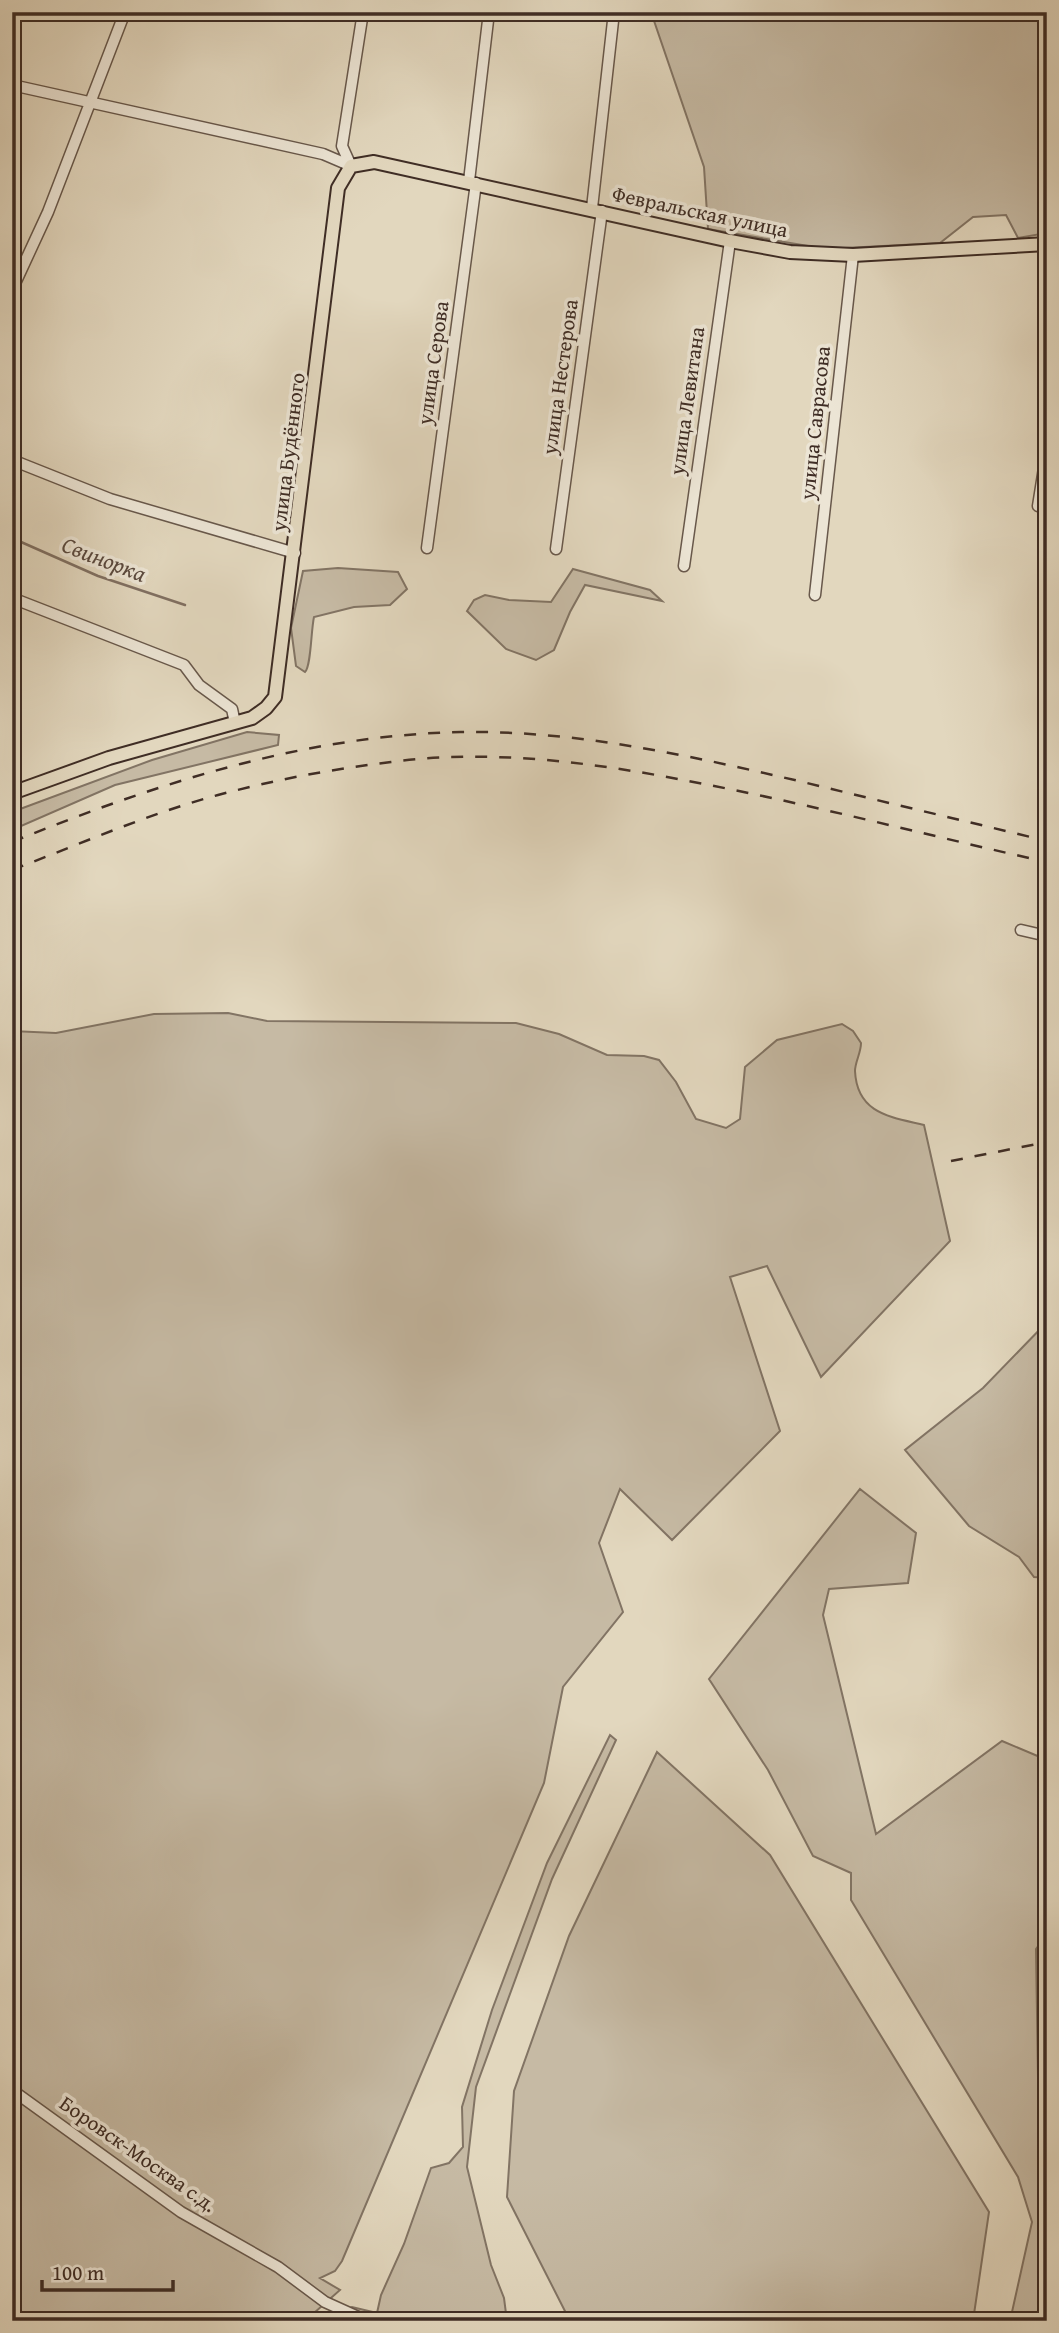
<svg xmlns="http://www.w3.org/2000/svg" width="1059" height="2333" viewBox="0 0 1059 2333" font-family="'Gentium Book Plus',serif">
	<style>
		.green { fill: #c6baa4; stroke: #827464; stroke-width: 2 }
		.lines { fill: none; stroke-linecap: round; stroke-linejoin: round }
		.stream { stroke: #807062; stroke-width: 2.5 }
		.minor-casing { stroke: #68584b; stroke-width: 13 }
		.major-casing { stroke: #3f2d25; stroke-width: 16 }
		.minor { stroke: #ece5d5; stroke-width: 10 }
		.major { stroke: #e2d7be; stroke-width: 12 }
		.rail { stroke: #3f2d25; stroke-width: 2.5; stroke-dasharray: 12 12; stroke-linecap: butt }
		.labels { text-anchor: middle; stroke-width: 7; stroke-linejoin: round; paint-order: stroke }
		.street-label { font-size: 21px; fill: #3f2d25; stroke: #ece5d5 }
		.water-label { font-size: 23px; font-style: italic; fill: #5a493e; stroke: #ece5d5 }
	</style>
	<rect width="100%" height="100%" fill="#e2d7be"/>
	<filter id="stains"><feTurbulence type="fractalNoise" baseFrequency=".00286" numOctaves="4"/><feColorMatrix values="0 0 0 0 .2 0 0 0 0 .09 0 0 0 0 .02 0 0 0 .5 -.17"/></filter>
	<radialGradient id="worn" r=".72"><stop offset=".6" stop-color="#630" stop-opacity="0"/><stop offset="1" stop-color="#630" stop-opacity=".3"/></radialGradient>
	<!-- green -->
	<path class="green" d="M651 12H1047V233L1018 238 1006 215 973 217 940 243 826 249 708 229 704 167Z
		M338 568 398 572 407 589 390 605 354 607 314 617C311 630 311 667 305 672L296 666 291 628 303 571Z
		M573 569 650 590 662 601 585 585 570 612 554 650 536 660 506 649 467 611 474 600 485 595 509 600 551 602Z
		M247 732 279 735 278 745 115 785 12 830V812L152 760Z
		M228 1013 267 1021 516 1023 559 1034 607 1055 644 1056 659 1060 676 1082 696 1119 726 1128 740 1119 745 1067 777 1040 842 1024 853 1031 861 1043C861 1053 855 1062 855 1071 857 1114 891 1117 924 1125L950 1241 821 1377 767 1266 730 1277 780 1431 672 1540 620 1489 599 1543 623 1612 563 1687 544 1783 342 2261 335 2271 320 2278 340 2290 305 2321H12V1031L56 1033 154 1014Z
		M1047 1322V1578L1034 1577 1019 1557 969 1526 905 1450 983 1388Z
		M860 1489 916 1533 908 1583 829 1589 823 1615 876 1834 1002 1741 1047 1760V1934L1036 1949 1039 2141 1047 2164V2321H1010L1032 2222 1018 2177 851 1900V1873L813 1856 768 1770 709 1679Z
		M610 1735 616 1740 552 1879 476 2087 467 2167 491 2265 504 2298 507 2321H319L352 2307 377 2313 381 2295 404 2244 431 2168 449 2163 463 2147 462 2107 492 2010 547 1863Z
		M657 1752 770 1855 989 2212 973 2321H570L507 2197 514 2091 569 1936Z"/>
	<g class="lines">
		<!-- stream -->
		<path class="stream" d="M12 538 98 576 185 605"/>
		<defs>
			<path id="minor" d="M12 85 323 154 351 166
				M351 166 342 146 363 12
				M469 181 489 12
				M592 208 614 12
				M12 290 48 212 125 12
				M12 460 110 499 295 553
				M1038 506 1047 449
				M427 548 476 183
				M556 549 602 211
				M684 566 730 241
				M815 595 853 255
				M12 598 184 665 199 685 232 709 235 723
				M1021 930 1047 936
				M12 2090 181 2212 278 2267 325 2302 367 2321"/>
			<path id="major" d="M12 793 109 758 252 718 266 708 275 697 338 188 351 166 374 162 730 241 790 252 853 255 1047 244"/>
		</defs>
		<!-- minor casing -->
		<use href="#minor" class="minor-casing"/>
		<!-- major casing -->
		<use href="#major" class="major-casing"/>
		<!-- minor -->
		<use href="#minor" class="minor"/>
		<!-- major -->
		<use href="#major" class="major"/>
		<!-- rail -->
		<path class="rail" d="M12 842C148 787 286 741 434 733 558 726 683 754 803 782 884 802 965 821 1047 841
			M12 870C80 844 148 814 218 795 274 780 332 769 391 762 497 748 604 764 709 785 822 807 934 837 1047 862
			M951 1161 1047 1142"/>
	</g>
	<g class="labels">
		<!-- street labels -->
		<g class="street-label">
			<text transform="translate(700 212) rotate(12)" y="7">Февральская улица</text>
			<text transform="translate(433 363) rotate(-82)" y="7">улица Серова</text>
			<text transform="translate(560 377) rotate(-82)" y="7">улица Нестерова</text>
			<text transform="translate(687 401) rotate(-82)" y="7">улица Левитана</text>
			<text transform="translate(815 423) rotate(-84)" y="7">улица Саврасова</text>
			<text transform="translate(288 452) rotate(-83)" y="7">улица Будённого</text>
			<text transform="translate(138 2154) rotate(35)" y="7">Боровск-Москва с.д.</text>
		</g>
		<!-- water labels -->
		<g class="water-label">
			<text transform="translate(104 559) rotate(21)" y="8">Свинорка</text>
		</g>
	</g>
	<!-- margin -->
	<rect width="1059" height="2333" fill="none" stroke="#e2d7be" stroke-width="42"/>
	<rect x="14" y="14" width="1031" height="2305" fill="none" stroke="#3f2d25" stroke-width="3.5"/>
	<rect x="21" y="21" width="1017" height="2291" fill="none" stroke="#3f2d25" stroke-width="2"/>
	<!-- scale -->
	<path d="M42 2280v10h131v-10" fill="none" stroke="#3f2d25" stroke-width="3.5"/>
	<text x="52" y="2280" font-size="21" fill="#3f2d25" stroke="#ece5d5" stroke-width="5" paint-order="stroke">100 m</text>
	<rect width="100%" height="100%" filter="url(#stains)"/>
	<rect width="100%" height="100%" fill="url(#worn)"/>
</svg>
